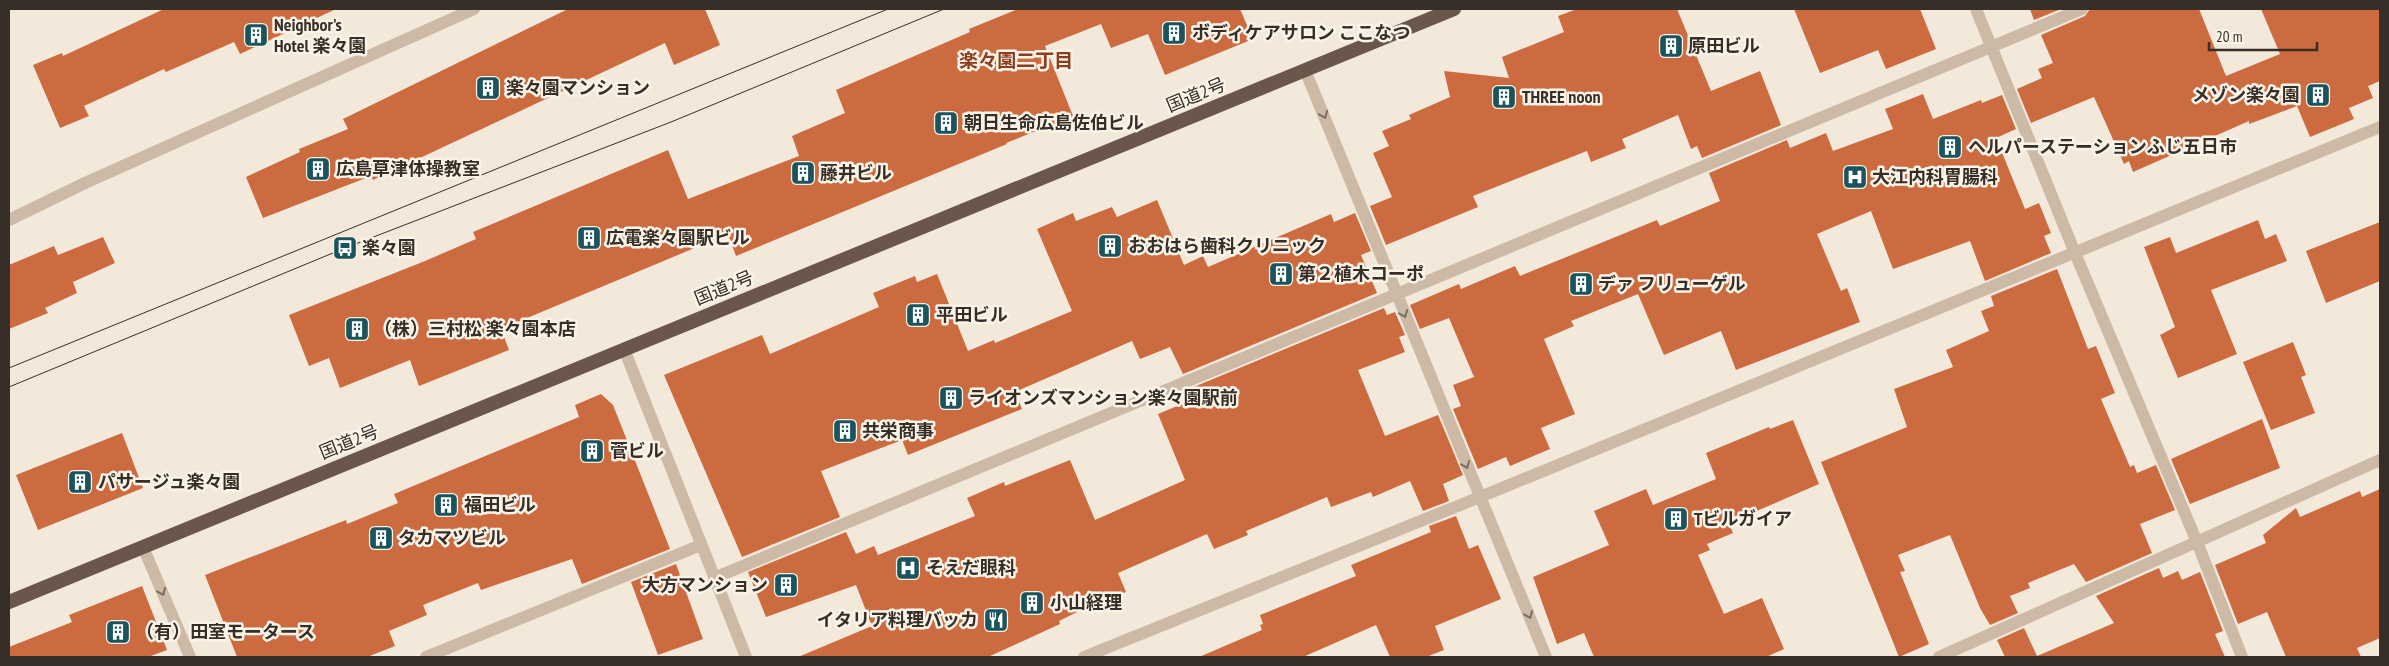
<svg xmlns="http://www.w3.org/2000/svg" width="2389" height="666" viewBox="0 0 2389 666" font-family="'PT Sans Narrow','Noto Sans JP',sans-serif">
	<style>
		.building { fill: #cc6a40 }
		.lines { fill: none; stroke-linecap: round; stroke-linejoin: round }
		.minor { stroke: #ccbaa6; stroke-width: 12 }
		.trunk { stroke: #6a564b; stroke-width: 14 }
		.tram { stroke: #382e28; stroke-width: 1 }
		.oneway { stroke: #7b6d61 }
		.labels { text-anchor: middle; stroke-width: 5; stroke-linejoin: round; paint-order: stroke }
		.poi-label { font-size: 18px; font-weight: bold; fill: #382e28; stroke: #faf3e8; text-anchor: start }
		.street-label { font-size: 18px; fill: #382e28; stroke: #faf3e8 }
		.neighbourhood-label { font-size: 19px; font-weight: bold; fill: #8b3d1c; stroke: #faf3e8 }
	</style>
	<rect width="100%" height="100%" fill="#f3e9db"/>
	<!-- building -->
	<path class="building" d="M164 9H336L240 54 234 42 166 72 164 69 84 106 89 116 60 128 33 65 62 53 63 56Z
		M568 9H705L720 45 674 65 665 43 373 180 371 176 263 218 246 177 300 152 299 149 348 129 343 119Z
		M1018 9H1240L1253 39 1165 75 1148 34 1111 48 1101 24 1045 46 1073 116 1006 143 1007 144 736 256 728 234 501 329 509 350 419 386 410 360 340 388 329 358 309 366 289 315 425 261 476 239 473 232 668 150 688 199 799 156 792 136 845 113 836 90 970 32 969 29Z
		M1577 9H1677L1711 91 1760 71 1781 125 1702 158 1697 146 1691 149 1678 115 1622 139 1626 148 1591 162 1587 151 1473 196 1478 207 1386 245 1370 206 1392 197 1373 153 1389 146 1382 131 1411 119 1409 115 1450 97 1444 71 1509 78 1502 57 1564 32 1558 16Z
		M1794 9H1920L1936 49 1886 69 1878 50 1820 73Z
		M2030 9H2061L2034 20Z
		M2090 9H2199L2226 76 2280 54 2261 9H2380V81L2368 86 2373 98 2349 108 2354 119 2310 137 2297 106 2249 124V121L2133 172 2129 161 2124 164 2094 97 2031 123 2017 89 2042 78 2038 69 2053 63 2041 35 2085 16Z
		M1923 94 1933 119 1981 100 1982 103 2002 95 2016 129 1996 138 2025 209 2039 203 2051 233 2044 236 2051 253 1985 281 1970 241 1893 269 1871 211 1817 234 1841 291 1847 288 1860 322 1736 370 1721 331 1664 355 1638 294 1571 321 1574 326 1544 339 1575 414 1541 428 1550 449 1510 466 1506 457 1478 469 1453 409 1461 406 1453 385 1474 377 1449 318 1420 329 1410 305 1459 284 1461 289 1515 266 1520 276 1657 220 1660 226 1720 201 1709 173 1787 140 1790 148 1826 133 1833 151 1893 129 1885 109Z
		M1157 200 1184 265 1203 256 1208 267 1331 214 1334 222 1355 213 1371 251 1361 255 1377 293 1183 374 1170 347 1140 359 1132 341 1015 392 1022 409 908 455 902 440 821 471 840 517 742 557 664 375 762 335 770 354 879 307 873 293 915 276 917 282 937 274 968 351 994 340 995 343 1072 311 1037 229 1073 213 1076 221 1112 207 1117 217Z
		M2258 220 2265 239 2276 234 2287 261 2211 290 2237 354 2178 378 2160 335 2175 327 2144 247 2170 237 2176 253Z
		M2380 222V281L2326 303 2306 251Z
		M103 237 115 263 73 282 77 293 45 308 48 313 9 329V265L54 246 58 255Z
		M2057 269 2088 349 2096 346 2115 393 2101 399 2130 467 2134 465 2137 473 2156 465 2175 510 2140 524 2152 553 2086 582 2074 564 2028 583 2030 588 2010 596 2018 613 1990 625 1980 608 1950 535 1898 555 1905 571 1900 572 1929 644 1899 657 1821 462 1907 427 1894 389 1953 367 1946 350 1989 331 1981 311 1994 306 1991 296Z
		M1384 308 1387 315 1395 312 1405 335 1399 337 1405 352 1358 370 1385 436 1438 415 1463 475 1443 484 1449 501 1423 511 1410 481 1373 497 1371 492 1331 507 1327 497 1246 531 1248 535 1214 549 1207 534 1118 573 1126 592 1085 608 1059 621 1060 624 988 657H798L872 626 856 585 766 617 748 572 846 532 856 554 874 546 878 555 975 516 967 498 1004 482 1005 486 1070 460 1095 520 1185 480 1158 414 1194 399 1189 389Z
		M2293 342 2306 375 2301 377 2315 413 2271 430 2243 362Z
		M601 394 613 405 670 549 582 584 572 559 481 590 478 583 423 605 427 615 389 631 395 646 367 657H237L205 575 346 520 347 524 398 503 394 494 579 417 575 405Z
		M2262 419 2280 468 2190 504 2171 459Z
		M1793 420 1819 484 1729 523 1733 533 1707 544 1710 550 1698 555 1724 614 1762 598 1784 649 1766 657H1594L1584 633 1557 644 1533 577 1609 545 1594 511 1646 489 1653 505 1716 479 1706 453 1769 427 1770 429Z
		M122 433 143 488 38 530 16 475Z
		M2380 489V638L2357 648 2361 657H2286L2267 612 2238 624 2215 565 2266 543 2263 535 2296 508 2300 517 2360 491 2362 497Z
		M1456 516 1469 549 1478 545 1501 599 1435 626 1444 650 1426 657H1390L1376 625 1303 657H1199L1262 630 1260 625 1263 624 1260 615 1356 576 1351 565 1431 532 1429 526Z
		M676 564 703 639 658 655 631 582Z
		M2159 568 2163 578 2178 571 2182 580 2200 572 2223 631 2215 634 2225 657H2005L1997 640 2024 628 2037 656 2114 623 2096 596Z
		M142 586 167 650 148 657H9V647L72 622 69 615Z"/>
	<g class="lines">
		<!-- minor -->
		<path class="minor" d="M1976 9 2075 253 2197 542 2242 657
			M1305 70 1546 657
			M9 220 85 183 474 9
			M624 349 746 657
			M143 547 190 657
			M714 578 2082 9
			M426 657 701 545
			M1084 657 1480 497 2380 127
			M1939 657 2380 460"/>
		<!-- trunk -->
		<path class="trunk" d="M9 602 1454 9"/>
		<!-- tram -->
		<path class="tram" d="M9 368 888 9
			M9 387 345 248 671 122 944 9"/>
	</g>
	<!-- one-way arrows -->
	<defs><path id="oneway-chevron" d="M-2-3.5L2.5 0L-2 3.5" fill="none" stroke-width="1.6" stroke-linecap="round" stroke-linejoin="round" transform="scale(1.25)"/></defs>
	<g class="oneway">
		<use href="#oneway-chevron" transform="translate(1324 115) rotate(68)"/>
		<use href="#oneway-chevron" transform="translate(1404 314) rotate(68)"/>
		<use href="#oneway-chevron" transform="translate(1466 465) rotate(68)"/>
		<use href="#oneway-chevron" transform="translate(162 592) rotate(67)"/>
		<use href="#oneway-chevron" transform="translate(1529 615) rotate(68)"/>
	</g>
	<!-- icons -->
	<defs>
		<symbol id="building-square" viewBox="-11 -11 22 22"><rect x="-9" y="-9" width="18" height="18" rx="4" fill="#1b545c" stroke="#faf3e8"/><path d="M-4-6H4V6H1V3H-1V6H-4ZM-2.5-4.3h1.7v1.8h-1.7ZM.8-4.3h1.7v1.8H.8ZM-2.5-1h1.7V.8h-1.7ZM.8-1h1.7V.8H.8Z" fill="#fff"/></symbol>
		<symbol id="hospital-square" viewBox="-11 -11 22 22"><rect x="-9" y="-9" width="18" height="18" rx="4" fill="#1b545c" stroke="#faf3e8"/><path d="M-5-5h3v3.5h4V-5h3V5h-3V1.5h-4V5h-3Z" fill="#fff"/></symbol>
		<symbol id="bus-square" viewBox="-11 -11 22 22"><rect x="-9" y="-9" width="18" height="18" rx="4" fill="#1b545c" stroke="#faf3e8"/><path d="M-5-6H5V4H4V6H2V4H-2V6H-4V4H-5ZM-3.5-4V0h7V-4ZM-3.5 1.2v1.5H-2V1.2ZM2 1.2v1.5H3.5V1.2Z" fill="#fff"/></symbol>
		<symbol id="restaurant-square" viewBox="-11 -11 22 22"><rect x="-9" y="-9" width="18" height="18" rx="4" fill="#1b545c" stroke="#faf3e8"/><path d="M-5-6h1v4h1v-4h1v4h1v-4h1v5L-1.5 .5V6h-2V.5L-5-1ZM5-6V6H3V1.5H1.5Q1.5-4 5-6Z" fill="#fff"/></symbol>
	</defs>
	<g fill-rule="evenodd">
		<use href="#building-square" x="1160" y="19" width="28" height="28"/>
		<use href="#building-square" x="242" y="21" width="28" height="28"/>
		<use href="#building-square" x="1657" y="32" width="28" height="28"/>
		<use href="#building-square" x="474" y="74" width="28" height="28"/>
		<use href="#building-square" x="2304" y="81" width="28" height="28"/>
		<use href="#building-square" x="1490" y="83" width="28" height="28"/>
		<use href="#building-square" x="932" y="109" width="28" height="28"/>
		<use href="#building-square" x="1936" y="133" width="28" height="28"/>
		<use href="#building-square" x="304" y="155" width="28" height="28"/>
		<use href="#building-square" x="789" y="159" width="28" height="28"/>
		<use href="#hospital-square" x="1841" y="163" width="28" height="28"/>
		<use href="#building-square" x="575" y="224" width="28" height="28"/>
		<use href="#building-square" x="1096" y="232" width="28" height="28"/>
		<use href="#bus-square" x="331" y="234" width="28" height="28"/>
		<use href="#building-square" x="1267" y="260" width="28" height="28"/>
		<use href="#building-square" x="1567" y="270" width="28" height="28"/>
		<use href="#building-square" x="904" y="301" width="28" height="28"/>
		<use href="#building-square" x="343" y="315" width="28" height="28"/>
		<use href="#building-square" x="937" y="384" width="28" height="28"/>
		<use href="#building-square" x="831" y="417" width="28" height="28"/>
		<use href="#building-square" x="578" y="437" width="28" height="28"/>
		<use href="#building-square" x="66" y="468" width="28" height="28"/>
		<use href="#building-square" x="432" y="491" width="28" height="28"/>
		<use href="#building-square" x="1662" y="505" width="28" height="28"/>
		<use href="#building-square" x="367" y="524" width="28" height="28"/>
		<use href="#hospital-square" x="894" y="554" width="28" height="28"/>
		<use href="#building-square" x="772" y="571" width="28" height="28"/>
		<use href="#building-square" x="1018" y="589" width="28" height="28"/>
		<use href="#restaurant-square" x="982" y="606" width="28" height="28"/>
		<use href="#building-square" x="104" y="618" width="28" height="28"/>
	</g>
	<g class="labels">
		<!-- poi labels -->
		<g class="poi-label">
			<text x="274" y="31">Neighbor's<tspan x="274" dy="21">Hotel 楽々園</tspan></text>
			<text x="1192" y="39">ボディケアサロン ここなつ</text>
			<text x="1688" y="52">原田ビル</text>
			<text x="506" y="94">楽々園マンション</text>
			<text x="2300" y="101" text-anchor="end">メゾン楽々園</text>
			<text x="1522" y="103">THREE noon</text>
			<text x="964" y="129">朝日生命広島佐伯ビル</text>
			<text x="1968" y="153">ヘルパーステーションふじ五日市</text>
			<text x="336" y="175">広島草津体操教室</text>
			<text x="820" y="179">藤井ビル</text>
			<text x="1872" y="183">大江内科胃腸科</text>
			<text x="606" y="244">広電楽々園駅ビル</text>
			<text x="1128" y="252">おおはら歯科クリニック</text>
			<text x="362" y="254">楽々園</text>
			<text x="1298" y="280">第２植木コーポ</text>
			<text x="1598" y="290">デァ フリューゲル</text>
			<text x="936" y="321">平田ビル</text>
			<text x="374" y="335">（株）三村松 楽々園本店</text>
			<text x="968" y="404">ライオンズマンション楽々園駅前</text>
			<text x="862" y="437">共栄商事</text>
			<text x="610" y="457">菅ビル</text>
			<text x="98" y="488">パサージュ楽々園</text>
			<text x="464" y="511">福田ビル</text>
			<text x="1694" y="525">Tビルガイア</text>
			<text x="398" y="544">タカマツビル</text>
			<text x="926" y="574">そえだ眼科</text>
			<text x="768" y="591" text-anchor="end">大方マンション</text>
			<text x="1050" y="609">小山経理</text>
			<text x="978" y="626" text-anchor="end">イタリア料理バッカ</text>
			<text x="136" y="638">（有）田室モータース</text>
		</g>
		<!-- street labels -->
		<g class="street-label">
			<text transform="translate(1196 95) rotate(-22)" y="6">国道2号</text>
			<text transform="translate(724 288) rotate(-22)" y="6">国道2号</text>
			<text transform="translate(349 442) rotate(-22)" y="6">国道2号</text>
		</g>
		<!-- neighbourhood labels -->
		<g class="neighbourhood-label">
			<text x="1016" y="67">楽々園二丁目</text>
		</g>
	</g>
	<!-- border -->
	<rect width="2389" height="666" fill="none" stroke="#382e28" stroke-width="20"/>
	<!-- scale -->
	<path d="M2209 42v8h108v-8" fill="none" stroke="#382e28" stroke-width="2.5"/>
	<text x="2216" y="42" font-size="15" fill="#382e28" stroke="#faf3e8" stroke-width="4" paint-order="stroke">20 m</text>
</svg>
